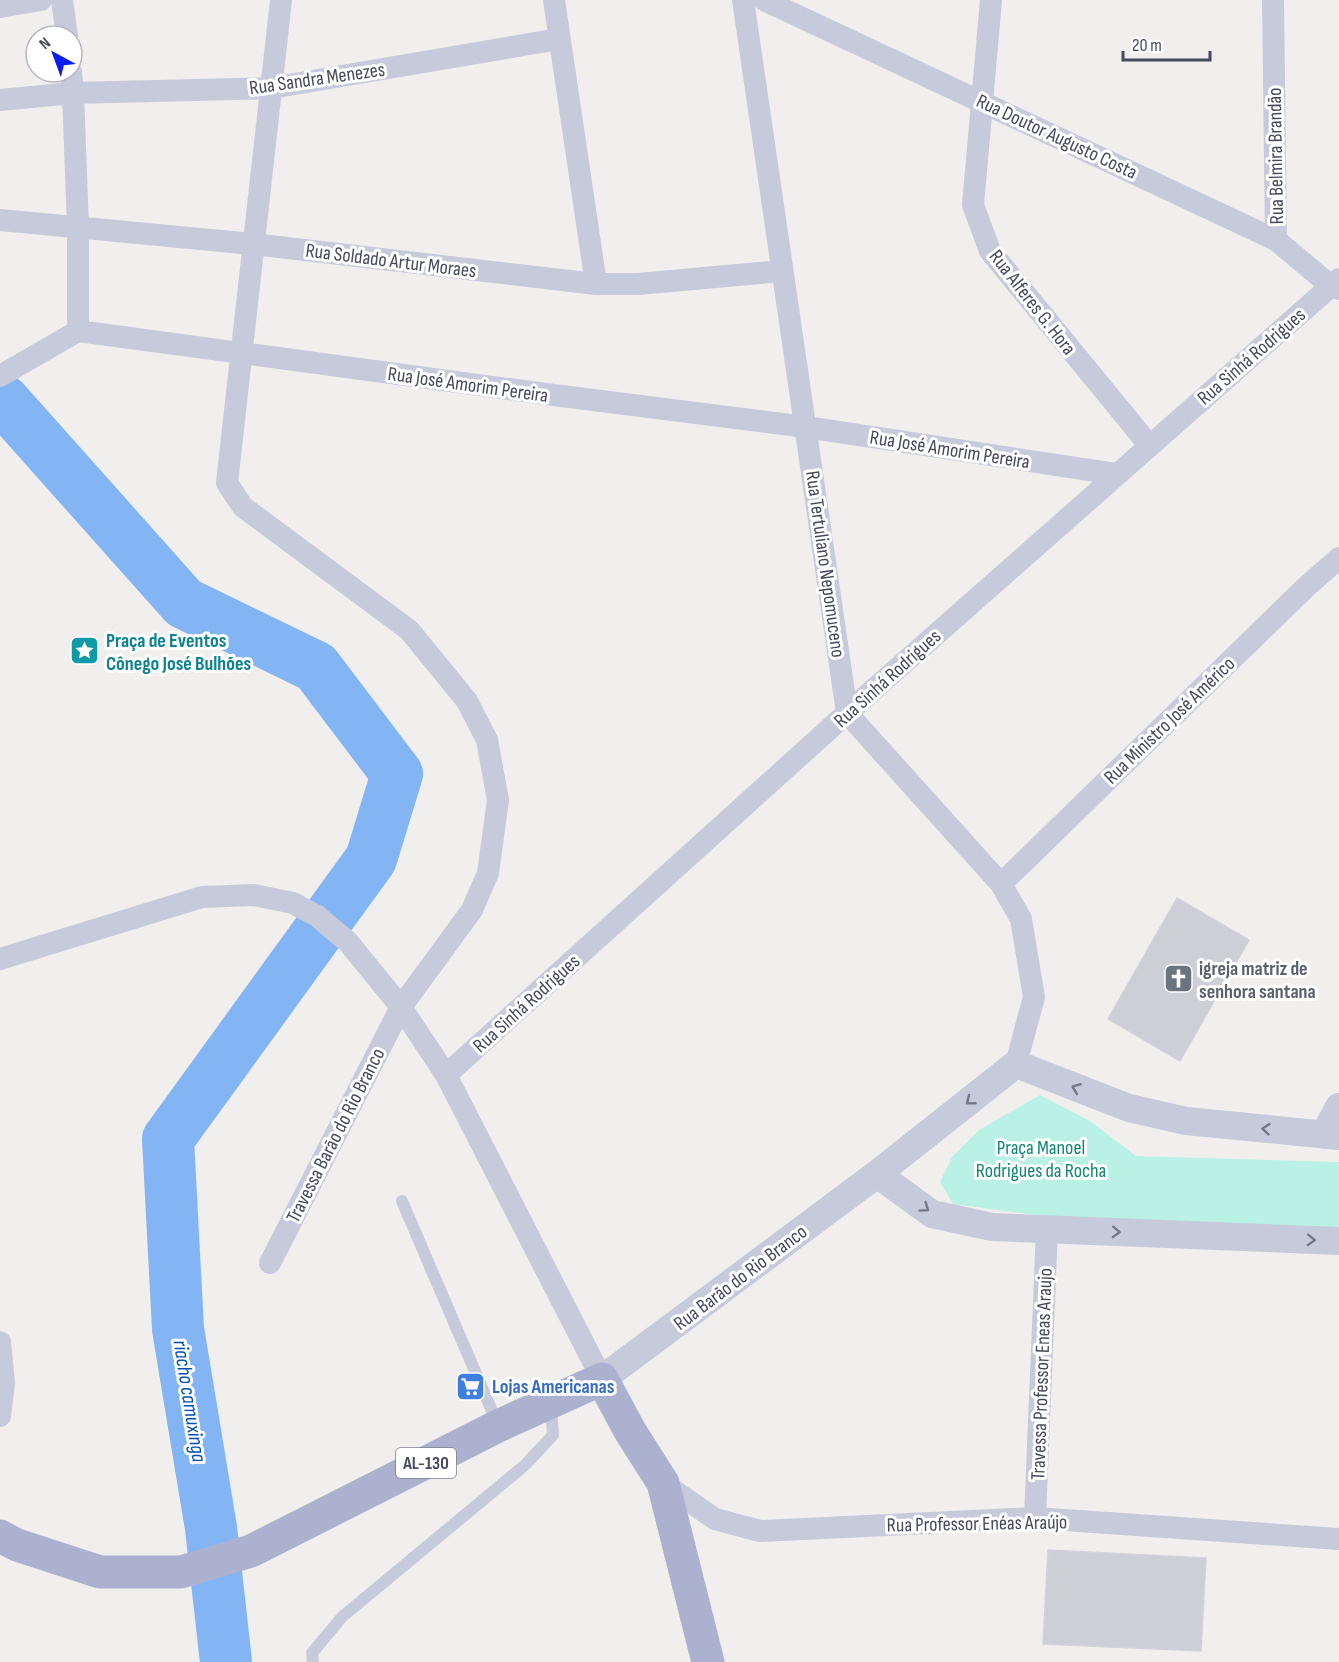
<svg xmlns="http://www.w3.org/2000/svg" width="1339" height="1662" viewBox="0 0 1339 1662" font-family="'Sofia Sans Condensed',sans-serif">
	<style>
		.green { fill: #b9f2e4 }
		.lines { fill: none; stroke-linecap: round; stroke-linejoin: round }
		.river { stroke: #83b4f3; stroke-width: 52 }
		.building { fill: #ceced7; stroke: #d3d2db; stroke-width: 1.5 }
		.service { stroke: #c7cada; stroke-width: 12 }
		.minor { stroke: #c7cada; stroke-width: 22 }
		.tertiary { stroke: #c7cada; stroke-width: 28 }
		.primary { stroke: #acb1d0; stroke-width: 33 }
		.oneway { stroke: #727689 }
		.labels { text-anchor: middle; stroke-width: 6; stroke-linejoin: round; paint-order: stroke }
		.shield { fill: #fff; stroke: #7d808e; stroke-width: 1.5 }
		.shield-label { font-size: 18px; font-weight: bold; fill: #45495e }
		.street-label { font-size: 20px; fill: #45495e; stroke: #fff }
		.culture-label { font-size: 20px; font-weight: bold; fill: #0d838f; stroke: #fff; text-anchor: start }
		.worship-label { font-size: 20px; font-weight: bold; fill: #5b616d; stroke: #fff; text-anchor: start }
		.park-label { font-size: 20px; fill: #108574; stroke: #fff }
		.shop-label { font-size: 20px; font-weight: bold; fill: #366cbe; stroke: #fff; text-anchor: start }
		.water-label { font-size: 21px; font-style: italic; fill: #014fb4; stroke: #fff }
	</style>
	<rect width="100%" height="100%" fill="#f1efee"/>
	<!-- green -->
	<path class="green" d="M1040 1095 1090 1121 1136 1156 1339 1162V1230L1057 1218 953 1204 940 1182 952 1157 979 1130Z"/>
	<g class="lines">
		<!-- river -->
		<path class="river" d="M0 400 4 401 184 603 316 667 397 774 371 859 168 1139 178 1329 211 1528 226 1662"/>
	</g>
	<!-- building -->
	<path class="building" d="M1177 898 1249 940 1180 1061 1108 1019Z
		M1048 1550 1206 1558 1201 1651 1043 1644Z"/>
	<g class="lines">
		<!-- service -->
		<path class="service" d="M402 1201 498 1425
			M313 1662 312 1653 342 1617 525 1465 553 1435 551 1404"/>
		<!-- minor -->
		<path class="minor" d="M62 0 67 36
			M554 0 596 284
			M743 0 847 713 1001 884 1021 919 1034 997 1016 1064
			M764 0 1276 240 1331 286 1339 289
			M991 0 973 205 990 251 1149 445
			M1273 0 1276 240
			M0 7 41 0
			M71 72 73 93 78 228V331L538 393 806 427 1116 474
			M0 100 73 93 271 88 559 39
			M0 220 253 244 596 284H638L782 271
			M0 376 78 331
			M1001 884 1306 587 1339 558
			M0 959 202 897 254 895 293 903 317 916 348 942 401 1007 446 1075 602 1379
			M446 1075 847 713 1339 279
			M270 1263 401 1007 472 910 488 873 498 800 487 740 467 701 409 630 243 507 227 483 281 0
			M0 1342 4 1383 0 1416
			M663 1483 715 1519 760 1531 1035 1518 1339 1539
			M1035 1518 1047 1229"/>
		<!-- tertiary -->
		<path class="tertiary" d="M1324 1135 1339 1107
			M877 1174 932 1214 992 1227 1339 1241
			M602 1379 877 1174 1016 1064 1129 1108 1186 1121 1339 1136"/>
		<!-- primary -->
		<path class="primary" d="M0 1536 17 1545 100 1572H181L251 1551 498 1426 602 1379 630 1431 663 1483 708 1662"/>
	</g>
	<!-- one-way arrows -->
	<defs><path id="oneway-chevron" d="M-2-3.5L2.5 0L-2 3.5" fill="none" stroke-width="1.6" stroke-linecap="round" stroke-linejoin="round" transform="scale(1.5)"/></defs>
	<g class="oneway">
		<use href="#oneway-chevron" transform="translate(1076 1088) rotate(-159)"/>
		<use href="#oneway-chevron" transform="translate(970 1101) rotate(141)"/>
		<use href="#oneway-chevron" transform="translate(1266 1129) rotate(-175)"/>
		<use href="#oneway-chevron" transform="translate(925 1208) rotate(35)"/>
		<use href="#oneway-chevron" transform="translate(1116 1232) rotate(2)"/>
		<use href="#oneway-chevron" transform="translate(1311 1240) rotate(2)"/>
	</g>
	<!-- icons -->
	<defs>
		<symbol id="sight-square" viewBox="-11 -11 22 22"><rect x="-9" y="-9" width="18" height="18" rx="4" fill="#0f9aa8" stroke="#fff"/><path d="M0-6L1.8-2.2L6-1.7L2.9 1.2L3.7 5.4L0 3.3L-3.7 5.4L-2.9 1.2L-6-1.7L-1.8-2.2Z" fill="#fff"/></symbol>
		<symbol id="church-square" viewBox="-11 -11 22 22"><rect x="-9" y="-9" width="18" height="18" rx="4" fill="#6b7280" stroke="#fff"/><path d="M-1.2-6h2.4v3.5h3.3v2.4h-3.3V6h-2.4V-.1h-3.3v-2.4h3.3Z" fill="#fff"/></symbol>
		<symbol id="supermarket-square" viewBox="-11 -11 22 22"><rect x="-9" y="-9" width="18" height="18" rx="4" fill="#3f7fe0" stroke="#fff"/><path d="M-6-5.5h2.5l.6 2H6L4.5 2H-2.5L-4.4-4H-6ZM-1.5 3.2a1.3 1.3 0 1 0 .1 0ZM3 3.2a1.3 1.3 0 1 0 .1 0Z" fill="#fff"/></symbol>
	</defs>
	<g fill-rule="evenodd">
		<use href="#sight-square" x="68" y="634" width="33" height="33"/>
		<use href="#church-square" x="1162" y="962" width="33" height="33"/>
		<use href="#supermarket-square" x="454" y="1370" width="33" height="33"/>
	</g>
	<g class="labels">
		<!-- shield labels -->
		<rect class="shield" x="396" y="1448" width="60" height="30" rx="4.5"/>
		<g class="shield-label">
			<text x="426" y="1469">AL-130</text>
		</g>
		<!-- street labels -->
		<g class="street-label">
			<text transform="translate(317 78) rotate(-8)" y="7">Rua Sandra Menezes</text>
			<text transform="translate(1057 136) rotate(25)" y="7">Rua Doutor Augusto Costa</text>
			<text transform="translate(1275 156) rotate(-91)" y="7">Rua Belmira Brandão</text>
			<text transform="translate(391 260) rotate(7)" y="7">Rua Soldado Artur Moraes</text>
			<text transform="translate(1033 302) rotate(52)" y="7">Rua Alferes G. Hora</text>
			<text transform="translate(1251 356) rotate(-41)" y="7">Rua Sinhá Rodrigues</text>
			<text transform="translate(468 384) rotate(8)" y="7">Rua José Amorim Pereira</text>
			<text transform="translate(950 449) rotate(9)" y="7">Rua José Amorim Pereira</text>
			<text transform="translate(826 564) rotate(82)" y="7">Rua Tertuliano Nepomuceno</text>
			<text transform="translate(887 678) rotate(-42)" y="7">Rua Sinhá Rodrigues</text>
			<text transform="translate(1169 720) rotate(-44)" y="7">Rua Ministro José Américo</text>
			<text transform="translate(526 1003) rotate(-42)" y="7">Rua Sinhá Rodrigues</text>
			<text transform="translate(335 1135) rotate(-63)" y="7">Travessa Barão do Rio Branco</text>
			<text transform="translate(740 1277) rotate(-37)" y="7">Rua Barão do Rio Branco</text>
			<text transform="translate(1041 1374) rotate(-88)" y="7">Travessa Professor Eneas Araujo</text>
			<text transform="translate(977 1523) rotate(-1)" y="7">Rua Professor Enéas Araújo</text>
		</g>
		<!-- culture labels -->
		<g class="culture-label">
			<text x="106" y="647">Praça de Eventos<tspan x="106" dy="23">Cônego José Bulhões</tspan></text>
		</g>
		<!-- worship labels -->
		<g class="worship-label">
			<text x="1199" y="975">igreja matriz de<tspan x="1199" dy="23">senhora santana</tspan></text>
		</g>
		<!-- park labels -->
		<g class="park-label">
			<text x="1041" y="1154">Praça Manoel<tspan x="1041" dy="23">Rodrigues da Rocha</tspan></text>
		</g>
		<!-- shop labels -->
		<g class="shop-label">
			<text x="492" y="1393">Lojas Americanas</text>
		</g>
		<!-- water labels -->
		<g class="water-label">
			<text transform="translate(190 1401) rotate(81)" y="7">riacho camuxinga</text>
		</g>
	</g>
	<!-- north arrow -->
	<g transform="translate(54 54) rotate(319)"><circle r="28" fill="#ffffff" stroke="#b5b6bf" stroke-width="1.5"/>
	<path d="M0-4.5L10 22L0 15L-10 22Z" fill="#0b1def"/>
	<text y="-9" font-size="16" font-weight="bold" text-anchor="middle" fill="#45495e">N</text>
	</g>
	<!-- scale -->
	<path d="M1123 51v9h87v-9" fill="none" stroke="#45495e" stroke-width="3"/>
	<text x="1132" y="51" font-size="18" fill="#45495e" stroke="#ffffff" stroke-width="4.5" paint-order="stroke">20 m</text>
</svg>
